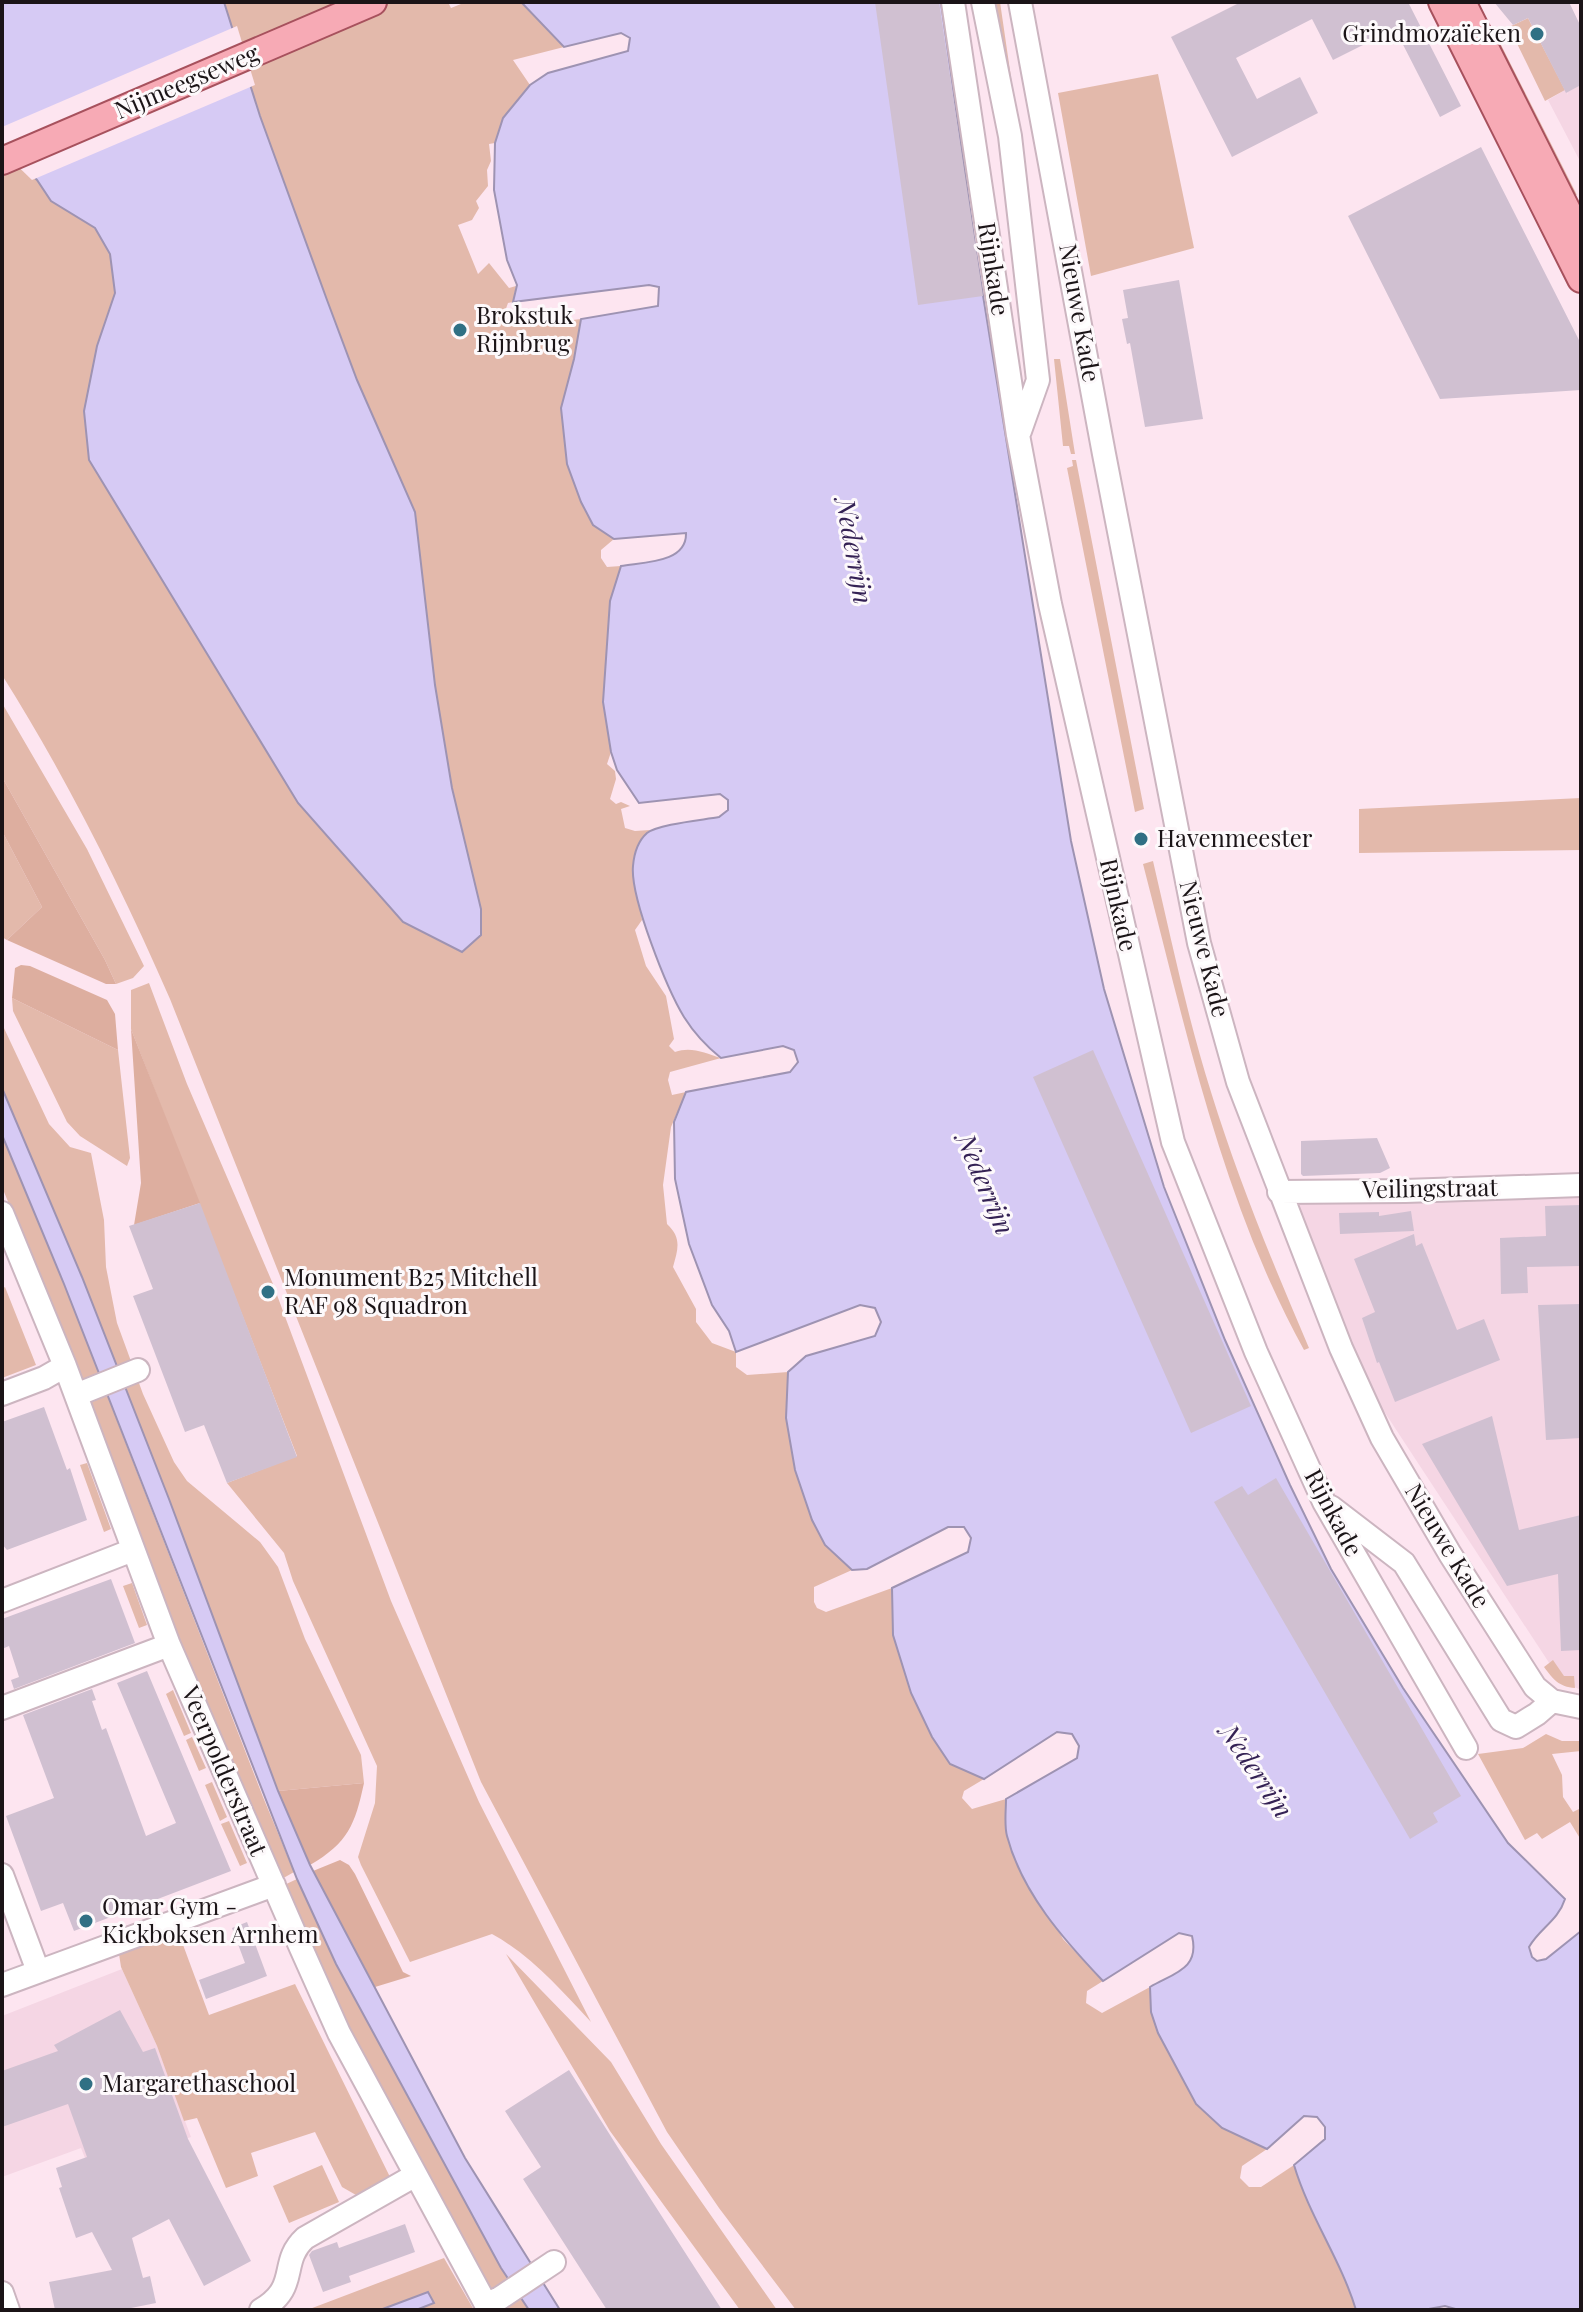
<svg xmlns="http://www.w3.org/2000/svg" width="1583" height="2312" viewBox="0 0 1583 2312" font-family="'Playfair Display',serif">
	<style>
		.built { fill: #f5d6e4 }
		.green { fill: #e3b9ab }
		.forest { fill: #ddae9f }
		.water { fill: #d6caf4; stroke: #9e93b2; stroke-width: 2 }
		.pier { fill: #fde5f0 }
		.building { fill: #d0c0d1 }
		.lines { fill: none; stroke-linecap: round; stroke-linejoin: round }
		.minor-casing { stroke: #ccb5c0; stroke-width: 26 }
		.major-casing { stroke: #a7515d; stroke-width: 30 }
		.minor { stroke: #fff; stroke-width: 22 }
		.major { stroke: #f7aab5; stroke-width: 26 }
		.poi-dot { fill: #307084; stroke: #fdf9fb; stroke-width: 3 }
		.labels { text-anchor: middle; stroke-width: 6; stroke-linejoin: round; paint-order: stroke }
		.poi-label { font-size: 24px; fill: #1b1417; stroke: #fdf9fb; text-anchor: start }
		.street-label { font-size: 24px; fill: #1b1417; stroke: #fdf9fb }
		.water-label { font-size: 26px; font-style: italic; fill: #342154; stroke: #fdf9fb }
	</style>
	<rect width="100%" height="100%" fill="#fde5f0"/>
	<!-- built -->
	<path class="built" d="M1581 85V163L1548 100 1565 90 1568 95 1567 92Z
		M1581 1195V1690L1561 1681 1334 1335 1289 1203Z
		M122 1969 157 2046 191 2137 91 2173 81 2148 2 2177V2016Z"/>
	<!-- green -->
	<path class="green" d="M224 2H448L451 8 466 2H521L564 47 513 60 530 85 503 118 495 143 489 144 491 161 487 170 488 186 476 201 479 208 472 220 458 225 478 274 489 263 509 288 516 286 513 302 508 303 504 314 515 327 581 319 574 359 593 525 614 539 601 550V558L607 567 621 566 610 601 603 702 611 752 607 764 615 771 616 779 610 799 616 804 621 802 630 806 621 809 625 828 635 831 650 830 639 842V899L642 920 635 930 646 966 666 996 674 1039 669 1046 675 1052C691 1046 705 1053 721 1058L670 1072 668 1080 672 1095 686 1092 671 1127 663 1185 667 1224C682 1238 678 1249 673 1267L696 1309V1322L712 1343 736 1352V1367L747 1375 788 1372 786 1418 825 1545 852 1570 814 1587V1602L817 1608 826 1612 892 1588 893 1635 911 1693 932 1737 950 1764 984 1779 964 1791 962 1798 972 1809 1006 1799 1007 1835 1063 1939 1103 1981 1087 1991 1086 2003 1102 2013 1150 1987 1151 2012 1222 2128 1267 2149 1242 2166 1240 2178 1249 2187H1261L1294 2165C1309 2216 1341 2260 1356 2310H796L719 2208 667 2132 481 1782 170 999C121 887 67 778 2 675V145L37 180 51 201 95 228 110 253 115 293 97 346 89 460 298 803 481 909 452 788 435 685 415 512 357 380 327 300 260 116Z
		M992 2H1000L1013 91 1001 60Z
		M1528 18 1565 90 1545 101 1509 27Z
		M1493 29 1577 195 1573 194 1485 34Z
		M1158 74 1194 248 1091 276 1058 93Z
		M1054 359H1060L1075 454H1071L1069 446H1063Z
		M1072 460H1076L1144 809 1135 812 1067 468 1073 466Z
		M2 703 87 849 144 966 133 978 116 984 105 960 2 777Z
		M1581 798V850L1359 853V809Z
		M2 831 42 907 7 940 2 937Z
		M1153 861C1171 938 1187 1016 1211 1092 1238 1179 1273 1264 1309 1348L1304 1350C1221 1199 1186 1029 1143 864Z
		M149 983 187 1084 273 1284 266 1288 268 1296 277 1295 391 1601 479 1802 591 2022C560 1989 532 1956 492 1934L410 1962 361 1865 358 1857 375 1803 377 1766 293 1581 284 1553 227 1483 297 1456 131 1029V990Z
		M12 998 118 1050 130 1158 127 1166 80 1136 67 1122 13 1011Z
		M2 1017 3 1026 49 1124 70 1147 91 1153 104 1220 106 1267 117 1323 143 1394 174 1462 187 1481 260 1542 278 1567 305 1639 361 1755 364 1783 278 1791 169 1499 82 1277 2 1088Z
		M2 1135 64 1284 263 1797 294 1872 280 1880 226 1767 44 1289 2 1187Z
		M5 1287 36 1365 2 1378V1289Z
		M87 1463 111 1529 104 1532 80 1465Z
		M132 1583 147 1625 139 1628 123 1586Z
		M1553 1660 1564 1676H1574L1575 1688C1559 1687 1553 1679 1544 1667Z
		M173 1690 191 1733 184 1736 166 1694Z
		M1546 1734 1562 1741H1581V1751L1552 1754 1562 1775 1563 1797 1573 1812 1581 1808V1840L1570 1822 1542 1839 1537 1833 1525 1840 1478 1754 1523 1748Z
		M192 1737 206 1768 199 1771 186 1740Z
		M212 1782 227 1817 220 1821 205 1785Z
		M229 1821 247 1863 240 1866 221 1824Z
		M297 1879 336 1964 501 2268 529 2310H500L380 2095 282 1886Z
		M179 1934 209 2015 295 1984 390 2177 356 2195 342 2187 315 2132 251 2153 258 2176 226 2188 197 2118 184 2121 157 2046 121 1967 119 1954Z
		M506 1954 611 2062 661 2144 777 2310H740L610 2131Z
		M322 2165 339 2202 289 2223 273 2186Z
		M444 2258 474 2310H307Z"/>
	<!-- forest -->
	<path class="forest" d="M2 777 105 960 116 984H106L7 940 42 907 2 831Z
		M21 965 30 966 107 1000 115 1014 118 1050 12 998 15 968Z
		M131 1029 200 1203 134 1225 141 1183Z
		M364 1783C355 1825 348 1843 310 1865L278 1791Z
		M340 1860 349 1865 355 1874 403 1972 411 1976 375 1987 313 1871Z"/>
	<!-- water -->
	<path class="water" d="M2 2H224L260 116 327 300 357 380 415 512 435 685 452 788 481 909V935L462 952 403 922 298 803 89 460 84 411 97 346 115 293 110 254 95 228 51 201 37 180 2 145Z
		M521 2H941L976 252 1071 841 1104 989 1164 1187 1225 1340 1290 1485 1331 1569 1403 1688 1508 1843 1565 1899C1558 1921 1540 1928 1529 1947L1532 1957 1537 1961 1546 1959 1581 1931V2310H1459L1445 2306 1423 2310H1356C1341 2260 1309 2216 1294 2165L1325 2139V2127L1317 2117 1304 2116 1267 2149 1222 2128 1196 2104 1158 2033 1151 2012 1150 1987C1174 1973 1200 1969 1192 1936L1179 1933 1103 1981C1064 1940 1022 1893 1007 1836 1004 1825 1006 1811 1006 1799L1077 1758 1079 1746 1072 1734 1057 1732 984 1779 950 1764 932 1737 911 1693 893 1635 892 1588 968 1552 971 1538 964 1527H948L867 1569 852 1570 825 1545 812 1520 795 1470 786 1418 788 1372 806 1356 875 1336 881 1322 875 1308 860 1305 736 1352 729 1331 712 1305 689 1244 675 1179 674 1122 686 1092 790 1072 798 1062 794 1050 783 1046 721 1058C706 1046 694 1033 684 1017 667 989 630 897 633 866 634 854 638 841 647 833 658 824 703 820 719 817L728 810V800L720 794 639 803 617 770 611 752 603 702 610 601 621 566C644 562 687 563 686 533L614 539 593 525 581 502 567 464 561 408 574 359 581 319 658 306 659 287 649 285 513 302 517 285 507 260 494 190 495 143 503 118 530 85 548 73 628 51 630 38 621 33 564 47Z
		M2 1088 82 1277 169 1499 278 1791 310 1865 465 2158 560 2310H529L501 2268 336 1964 297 1879 64 1284 2 1135Z
		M428 2292 434 2303 416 2310H380Z"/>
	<!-- pier -->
	<path class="pier" d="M237 26 255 85 32 180 2 151V127Z"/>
	<!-- building -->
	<path class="building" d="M875 2H939L983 296 918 305Z
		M1241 2H1408L1461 106 1440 117 1395 29 1333 60 1312 19 1236 58 1257 99 1300 77 1318 113 1232 157 1171 37Z
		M1494 2H1569L1581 27V85L1566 93 1528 18 1513 25Z
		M1481 147 1581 344V390L1440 399 1348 216Z
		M1179 280 1203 419 1145 427 1130 343 1127 344 1122 319 1128 318 1123 290Z
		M1093 1050 1251 1406 1191 1433 1033 1077Z
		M1377 1138 1390 1168 1380 1173 1303 1176 1301 1174V1141Z
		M200 1203 297 1457 227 1483 204 1425 185 1432 133 1296 153 1289 129 1226Z
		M1581 1205V1266L1527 1267 1528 1293 1501 1294 1500 1238 1546 1236 1545 1206Z
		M1411 1211 1414 1231 1340 1234 1339 1213 1379 1212V1216Z
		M1414 1234 1416 1246 1422 1243 1457 1330 1484 1319 1500 1360 1395 1402 1379 1362 1377 1363 1362 1318 1375 1312 1354 1259Z
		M1581 1304V1438L1546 1440 1538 1305Z
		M44 1407 67 1470 70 1468 87 1520 7 1550 2 1544V1422Z
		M1492 1416 1519 1530 1581 1515V1650L1561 1651 1558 1574 1507 1586 1422 1444Z
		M1276 1478 1461 1796 1433 1813 1438 1822 1410 1839 1214 1502 1242 1486 1248 1495Z
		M111 1579 135 1643 14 1689 11 1680 19 1677 9 1646 2 1649V1619Z
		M147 1671 231 1871 74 1931 63 1903 41 1911 6 1816 54 1798 23 1715 92 1689 96 1700 92 1701 102 1730 106 1728 146 1836 176 1823 117 1683Z
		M247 1922 267 1976 206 1999 199 1980 245 1963 232 1928Z
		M120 2010 143 2052 155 2048 188 2139 251 2261 204 2286 169 2219 132 2238 143 2278 150 2276 156 2303 121 2310H55L49 2282 112 2270 92 2232 76 2238 59 2188 62 2187 56 2168 87 2157 68 2104 2 2127V2071L58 2051 54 2045Z
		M569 2070 634 2173 722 2310H607L535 2198 523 2179 541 2167 505 2111Z
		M405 2224 415 2252 349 2276 351 2282 323 2292 309 2255 312 2251 337 2242 339 2248Z"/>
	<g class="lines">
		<defs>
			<path id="minor" d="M953 2 1018 435 1050 604 1173 1142 1256 1352 1324 1502 1466 1748
				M983 2 1010 136 1038 380 1020 431
				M1020 2 1104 454 1199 943 1238 1082 1341 1348 1382 1438 1450 1554 1535 1687 1552 1701 1581 1707
				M1279 1192 1405 1191 1581 1185
				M2 1213 65 1366 169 1645 301 1948 339 2033 489 2310
				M2 1394 44 1378 65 1366
				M76 1395 138 1370
				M1331 1507 1404 1563 1501 1720 1516 1727 1537 1714 1552 1701
				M2 1601 133 1550
				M2 1708 169 1645
				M2 1875 38 1971
				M2 1985 274 1885
				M2 2293 8 2310
				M486 2304 500 2298 554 2262
				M261 2310C301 2286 278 2263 305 2238L414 2176"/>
			<path id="major" d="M1442 2 1581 279
				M1462 2 1581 238
				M2 161 373 2"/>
		</defs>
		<!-- minor casing -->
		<use href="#minor" class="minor-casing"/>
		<!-- major casing -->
		<use href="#major" class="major-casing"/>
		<!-- minor -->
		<use href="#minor" class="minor"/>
		<!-- major -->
		<use href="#major" class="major"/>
	</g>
	<!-- markers -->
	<g class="poi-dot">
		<circle cx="1537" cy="34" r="8"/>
		<circle cx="460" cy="330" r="8"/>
		<circle cx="1141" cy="839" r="8"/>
		<circle cx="268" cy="1292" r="8"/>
		<circle cx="86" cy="1921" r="8"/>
		<circle cx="86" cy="2084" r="8"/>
	</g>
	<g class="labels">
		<!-- poi labels -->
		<g class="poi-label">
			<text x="1521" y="42" text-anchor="end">Grindmozaïeken</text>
			<text x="476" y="324">Brokstuk<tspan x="476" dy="28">Rijnbrug</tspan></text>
			<text x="1157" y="847">Havenmeester</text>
			<text x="284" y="1286">Monument B25 Mitchell<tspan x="284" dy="28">RAF 98 Squadron</tspan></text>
			<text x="102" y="1915">Omar Gym -<tspan x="102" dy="28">Kickboksen Arnhem</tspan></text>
			<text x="102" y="2092">Margarethaschool</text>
		</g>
		<!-- street labels -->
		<g class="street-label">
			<text transform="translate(187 82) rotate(-23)" y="8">Nijmeegseweg</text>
			<text transform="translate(993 269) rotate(81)" y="8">Rijnkade</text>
			<text transform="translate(1079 313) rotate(80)" y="8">Nieuwe Kade</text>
			<text transform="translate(1118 905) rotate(77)" y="8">Rijnkade</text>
			<text transform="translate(1204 949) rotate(76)" y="8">Nieuwe Kade</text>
			<text transform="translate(1430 1189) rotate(-1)" y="8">Veilingstraat</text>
			<text transform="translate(1333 1513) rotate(62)" y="8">Rijnkade</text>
			<text transform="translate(1447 1546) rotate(59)" y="8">Nieuwe Kade</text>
			<text transform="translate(224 1771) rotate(67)" y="8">Veerpolderstraat</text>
		</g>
		<!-- water labels -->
		<g class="water-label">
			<text transform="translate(854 551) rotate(80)" y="9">Nederrijn</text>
			<text transform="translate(985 1184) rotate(67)" y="9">Nederrijn</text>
			<text transform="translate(1256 1771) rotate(56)" y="9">Nederrijn</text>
		</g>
	</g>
	<!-- border -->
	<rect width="1583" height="2312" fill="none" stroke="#1b1417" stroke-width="8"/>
</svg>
